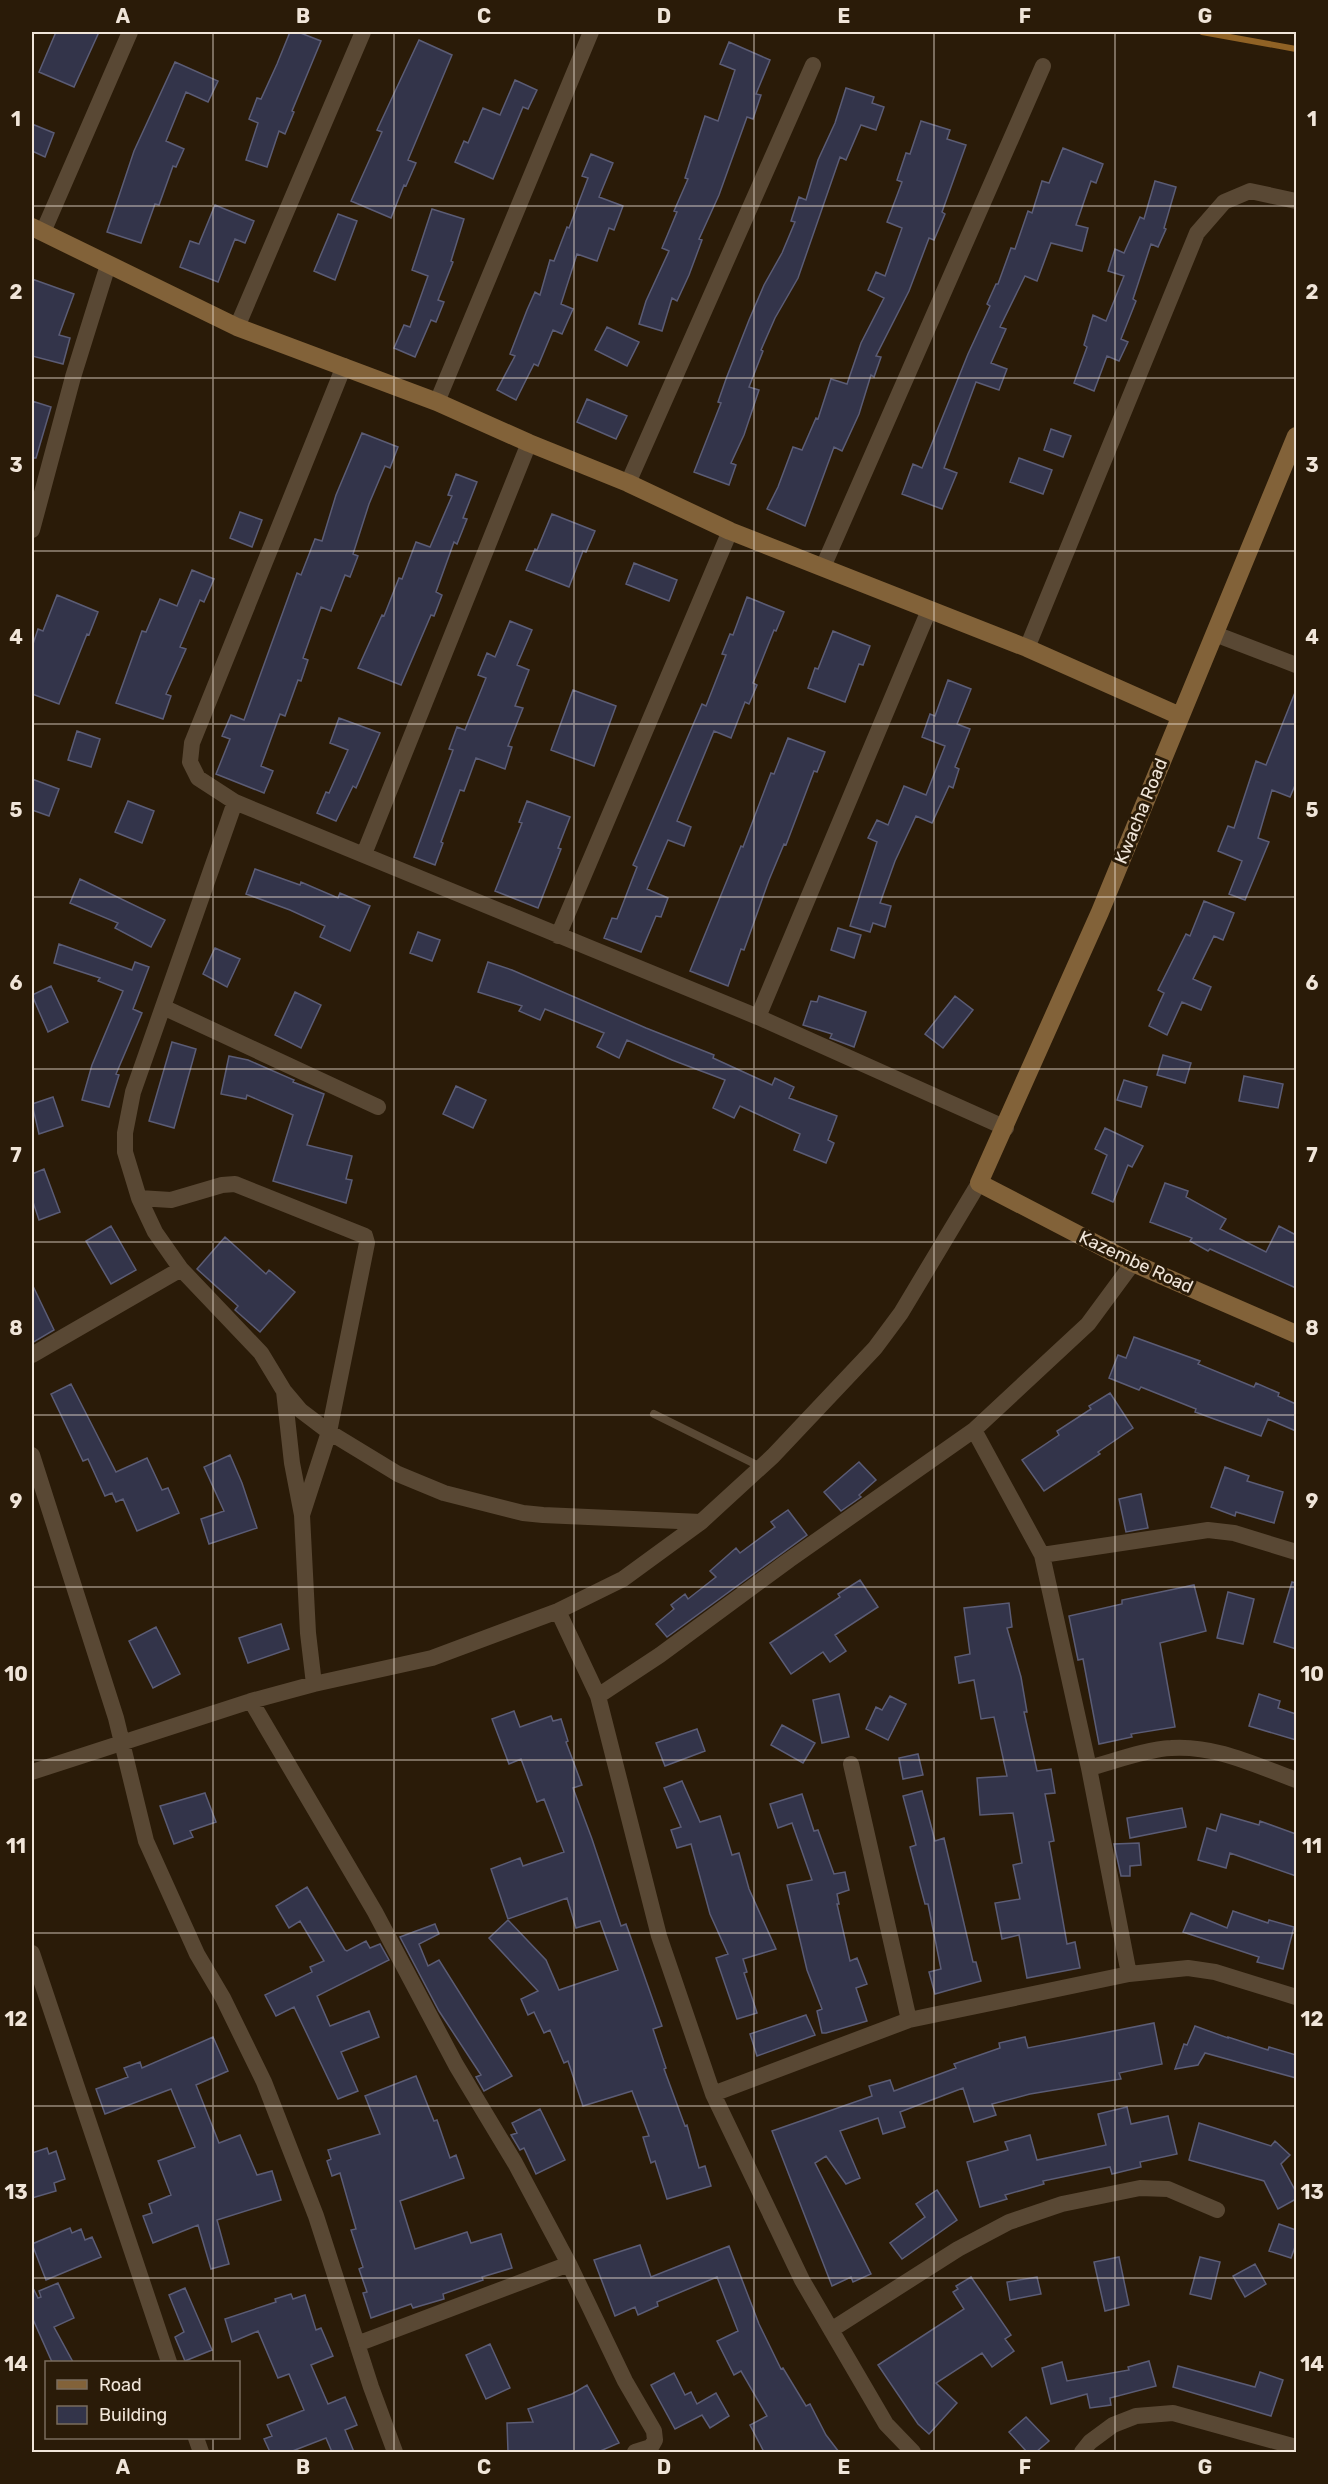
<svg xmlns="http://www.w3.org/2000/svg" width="1328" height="2484" viewBox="0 0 1328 2484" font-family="Rubik,sans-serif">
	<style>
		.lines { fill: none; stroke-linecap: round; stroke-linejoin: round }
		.stream { stroke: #906225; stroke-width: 6 }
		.building { fill: #33344a; stroke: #5b5c75; stroke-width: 1.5 }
		.lane { stroke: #594834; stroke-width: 8 }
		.street { stroke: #594834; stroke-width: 16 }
		.secondary { stroke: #826239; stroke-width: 18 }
		.grid { fill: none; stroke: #f0e5d9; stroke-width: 1.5; stroke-opacity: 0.55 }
		.labels { text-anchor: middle; stroke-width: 6; stroke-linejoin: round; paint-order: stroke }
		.street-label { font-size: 18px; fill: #f0e5d9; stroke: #2a1b08 }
		.neatline { fill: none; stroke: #f0e5d9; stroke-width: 2 }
		.grid-label { font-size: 20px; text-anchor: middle; font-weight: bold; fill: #f0e5d9 }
	</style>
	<rect width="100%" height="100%" fill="#2a1b08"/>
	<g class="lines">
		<!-- stream -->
		<path class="stream" d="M1202 32 1296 49"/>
	</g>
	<!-- building -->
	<path class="building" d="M56 32H99L74 87 39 72Z
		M290 32H298L321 41 292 111 294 112 285 134 279 131 267 167 246 160 258 123 249 119 257 98 261 99 277 64Z
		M419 40 452 55 408 160 416 163 406 186 404 185 391 218 351 201 382 132 377 130Z
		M729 42 770 60 756 94 761 95 753 119 747 117 719 195 699 239 702 240 689 275 677 301 672 298 662 331 639 324 646 301 669 251 662 248 677 212 674 211 688 179 685 178 705 116 718 121 735 70 720 64Z
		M175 62 218 81 208 102 186 92 166 141 184 149 176 167 173 166 159 205 155 204 141 243 107 232 134 151Z
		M515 80 537 90 528 109 523 107 493 179 455 162 464 141 468 143 483 108 500 115Z
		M846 88 874 97 872 103 884 107 876 130 861 125 846 160 840 157 798 278 775 318 761 350 763 351 749 387 759 390 744 435 731 463 736 465 729 485 694 472 721 403 718 402 726 379 749 320 764 285 782 253 795 222 791 221 799 197 806 200 818 160 835 123Z
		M921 121 950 130 947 139 966 145 942 212 945 214 934 240 929 238 909 291 876 356 881 357 874 377 871 375 859 414 842 451 834 447 805 526 767 509 778 487 793 447 802 450 816 418 818 419 831 379 847 384 861 343 884 298 868 290 876 272 885 276 902 228 887 222 902 182 897 180 906 153 910 154Z
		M32 124 54 133 45 157 32 151Z
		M1063 148 1103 164 1096 183 1091 181 1076 225 1088 228 1082 251 1051 243 1037 281 1025 276 1000 327 1006 329 991 363 1007 369 999 390 976 382 944 468 957 473 942 509 902 494 913 464 922 468 968 354 990 306 987 304 996 284H998L1011 248 1015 249 1028 211 1032 213 1042 181 1049 183Z
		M591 154 613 163 599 197 623 206 614 230 609 228 597 261 577 254 561 304 573 309 562 334 553 330 538 366 534 364 516 400 497 390 515 356 510 354 527 310 535 292 540 295 550 260 554 261 567 227 569 228 588 178 582 176Z
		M1155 181 1176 187 1164 228 1166 229 1158 247 1151 244 1133 299 1136 301 1121 339 1128 342 1119 361 1107 356 1094 391 1074 383 1087 347 1084 345 1093 315 1106 321 1124 276 1108 271 1115 249 1124 253 1140 217 1144 219Z
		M215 205 254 221 245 243 235 239 218 282 180 267 190 241 199 244Z
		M432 209 464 219 451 261 453 262 438 300 444 302 436 322 431 320 415 357 394 348 404 325 410 327 428 276 412 270Z
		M338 214 357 221 335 280 314 271Z
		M32 279 74 294 59 335 70 338 63 364 32 356Z
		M607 327 639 342 627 366 595 350Z
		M587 399 627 416 616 439 577 422Z
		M32 401 51 407 36 458H32Z
		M1051 429 1071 436 1063 457 1044 450Z
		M362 433 398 447 390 468 385 466 369 504 353 554 358 556 350 577 345 575 331 611 321 607 303 658 308 660 301 681 298 680 285 716 280 714 261 766 273 771 264 793 216 774 230 739 222 736 231 715 244 720 297 573 301 575 315 539 322 541 336 495Z
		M1019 458 1052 470 1043 494 1010 482Z
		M456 474 477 482 463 518 467 519 457 544 454 542 436 592 442 595 434 616 431 615 401 685 358 668 382 615 384 616 399 578 402 579 416 542 430 547 452 496 448 495Z
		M240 512 262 520 252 547 230 538Z
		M552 514 595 531 586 552 583 551 569 587 526 570 535 549 537 550Z
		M634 563 677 580 669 601 626 584Z
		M192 570 214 579 204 602 200 600 180 647 186 649 166 694 171 696 163 719 116 703 142 631 146 632 160 599 177 606Z
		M57 595 98 612 89 635 87 634 59 704 32 694V647L38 629 43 631Z
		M747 597 784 612 776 631 774 630 753 683 757 685 749 704 745 702 731 738 714 731 677 821 691 827 684 846 668 840 647 889 668 898 661 917 656 916 641 952 604 938 612 918 617 919 637 867 633 865 702 704 706 706 726 655 722 654 730 634 733 635Z
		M510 621 532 630 517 665 529 670 515 706 523 708 508 746 512 747 505 769 476 758 464 791 460 790 441 842 443 843 435 865 414 857 453 750 449 749 457 727 465 730 486 678 478 675 487 653 495 657Z
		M833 631 870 646 863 665 859 664 845 702 808 688 815 668 818 669Z
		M948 680 971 689 957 724 970 729 955 767 959 769 953 788 949 786 932 823 916 816 895 861 880 903 891 906 885 927 873 923 870 932 850 926 877 842 868 838 877 820 888 825 904 786 926 795 945 746 922 737 930 714 935 716Z
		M573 690 616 706 594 766 551 750Z
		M1296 690V783L1290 797 1272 790 1258 838 1269 842 1245 900 1229 894 1242 861 1218 851 1228 826 1234 828 1256 761 1266 765Z
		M339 718 380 733 356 788 353 786 336 821 317 813 326 792 329 793 348 750 330 743Z
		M77 731 100 739 91 767 68 760Z
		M788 738 825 752 817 772 814 771 786 845 784 844 769 880 744 950 741 949 728 986 690 971 741 846 743 847 771 773 774 774Z
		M32 779 59 789 49 816 32 810Z
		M128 801 154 811 142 843 115 832Z
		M527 801 570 817 558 848 561 849 538 908 495 891 522 823 519 822Z
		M255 869 300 885 301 882 338 898 340 893 370 906 350 951 320 937 325 926 290 910 246 894Z
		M80 879 165 920 151 947 115 928 118 923 70 903Z
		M1204 901 1234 913 1223 940 1214 936 1193 979 1211 987 1201 1010 1182 1002 1167 1035 1149 1026 1164 993 1158 990 1186 934 1190 936Z
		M838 928 861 935 854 958 831 950Z
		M418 932 440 940 432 961 410 953Z
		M59 944 132 970 135 962 149 967 133 1009 142 1013 116 1074 119 1075 109 1107 82 1100 92 1065 123 991 98 981 100 978 54 963Z
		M215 948 240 959 227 987 203 974Z
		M488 962 512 970 646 1028 714 1055 713 1058 772 1085 775 1078 794 1087 789 1098 837 1116 828 1140 834 1143 826 1163 794 1150 800 1134 740 1106 734 1118 713 1108 725 1080 672 1060 627 1040 619 1058 597 1047 604 1033 545 1009 540 1020 519 1011 522 1006 478 992Z
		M51 986 68 1022 48 1032 32 995Z
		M295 992 321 1005 301 1048 275 1035Z
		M819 996 866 1012 854 1047 830 1038 832 1034 803 1025 811 1001 817 1002Z
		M955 996 973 1010 943 1048 925 1034Z
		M172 1042 196 1049 174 1128 149 1121Z
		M1163 1055 1191 1063 1185 1083 1157 1075Z
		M229 1056 248 1060 294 1080 293 1082 324 1094 307 1145 352 1156 346 1179 352 1180 346 1203 273 1181 293 1115 247 1095 246 1099 221 1094Z
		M1244 1076 1283 1084 1278 1108 1239 1101Z
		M1124 1080 1147 1087 1141 1107 1117 1100Z
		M456 1086 486 1100 473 1128 443 1114Z
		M53 1097 63 1126 39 1134 32 1104Z
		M1105 1128 1143 1146 1132 1167 1128 1165 1113 1202 1092 1193 1107 1155 1095 1149Z
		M44 1169 60 1212 39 1220 32 1199V1174Z
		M1165 1183 1188 1191 1186 1197 1226 1219 1220 1229 1266 1252 1279 1226 1296 1235V1288L1210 1249 1208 1251 1190 1241 1192 1238 1150 1222Z
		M111 1226 136 1270 111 1284 86 1241Z
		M225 1237 266 1274 269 1270 295 1292 260 1332 235 1310 238 1306 197 1269Z
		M32 1284 54 1330 32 1343Z
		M1134 1337 1200 1361 1198 1364 1254 1387 1256 1383 1279 1393 1278 1396 1296 1404V1431L1268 1419 1261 1436 1195 1412 1196 1409 1141 1387 1139 1390 1109 1378 1118 1355 1126 1358Z
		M71 1384 116 1472 147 1458 162 1490 168 1488 179 1513 137 1531 123 1499 116 1502 112 1493 105 1496 88 1459 83 1461 51 1394Z
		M1110 1393 1133 1428 1098 1452 1100 1454 1044 1491 1022 1460 1059 1435 1057 1431 1091 1409 1089 1406Z
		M230 1455 242 1483 257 1528 209 1544 201 1519 224 1511 204 1467Z
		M859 1462 876 1480 859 1495 861 1497 841 1511 824 1492Z
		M1225 1467 1249 1476 1247 1481 1283 1492 1274 1523 1236 1512 1235 1516 1211 1507Z
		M1141 1494 1148 1528 1126 1532 1119 1499Z
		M788 1510 807 1535 667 1637 656 1624 674 1609 671 1605 685 1594 688 1599 716 1577 710 1571 736 1548 740 1553 775 1527 771 1522Z
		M860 1580 878 1607 835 1635 846 1651 830 1662 823 1652 791 1674 770 1643 840 1597 838 1594Z
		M1292 1582 1296 1583V1649L1274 1642Z
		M1194 1585 1206 1631 1160 1643 1175 1727 1131 1734 1132 1737 1099 1744 1083 1659 1078 1660 1069 1616 1122 1604V1600Z
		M1228 1592 1254 1599 1243 1644 1217 1638Z
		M1009 1603 1012 1627 1007 1628 1021 1677 1027 1712H1024L1037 1771 1051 1769 1055 1793 1045 1794 1054 1841 1049 1842 1067 1944 1075 1942 1080 1968 1027 1978 1019 1935 1002 1939 995 1903 1020 1899 1013 1865 1022 1863 1013 1813 980 1815 977 1778 1007 1776 994 1717 981 1719 974 1680 959 1683 955 1657 970 1654 964 1608Z
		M281 1624 289 1649 248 1663 239 1638Z
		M156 1627 180 1674 153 1688 129 1641Z
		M839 1694 849 1737 822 1743 813 1700Z
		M1259 1694 1280 1701 1278 1708 1296 1714V1740L1249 1726Z
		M890 1696 906 1704 888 1740 866 1729 876 1707 882 1710Z
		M514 1711 520 1727 551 1716 553 1721 561 1719 568 1741 566 1742 582 1785 573 1788 592 1839 621 1926 626 1924 662 2026 653 2029 666 2068 664 2069 685 2126 687 2125 699 2168 705 2166 711 2186 667 2199 655 2161 651 2163 643 2137 649 2136 632 2091 583 2106 568 2061 564 2063 550 2030 544 2033 534 2012 528 2015 521 1999 538 1991 489 1938 508 1920 546 1960 559 1990 618 1970 600 1921 576 1928 567 1898 508 1919 491 1869 520 1858 523 1866 564 1852 544 1799 537 1802 521 1759 509 1764 492 1719Z
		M782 1725 815 1743 803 1763 771 1745Z
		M697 1729 705 1751 665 1766 656 1743Z
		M918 1754 923 1775 903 1779 899 1758Z
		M682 1781 700 1822 720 1816 732 1855 739 1853 749 1889 776 1949 743 1959 747 1972 744 1973 757 2013 737 2019 716 1958 728 1954 710 1914 691 1844 677 1848 671 1830 681 1827 664 1788Z
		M922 1791 935 1841 944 1838 973 1962H976L981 1981 935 1994 929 1972 941 1969 928 1904H925L910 1847 916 1845 903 1796Z
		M205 1793 216 1822 190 1831 193 1837 174 1844 160 1806Z
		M802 1794 814 1831 818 1830 834 1874 845 1872 849 1890 837 1894 839 1904H837L850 1961 857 1958 867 1984 856 1988 867 2021 826 2033H822L817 2011 822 2009 807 1970 787 1885 812 1880 792 1823 778 1828 770 1804Z
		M1182 1808 1186 1827 1130 1838 1127 1818Z
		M1221 1814 1259 1825 1260 1821 1296 1834V1876L1230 1853 1226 1868 1198 1860 1207 1828 1216 1831Z
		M1139 1843 1141 1865 1130 1866V1876H1121L1114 1844Z
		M307 1887 345 1950 347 1951 366 1941 370 1948 380 1944 389 1960 317 1996 330 2026 369 2011 379 2037 341 2052 358 2091 338 2099 294 2007 276 2016 265 1995 312 1972 310 1967 324 1961 300 1921 289 1928 276 1906Z
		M1233 1911 1268 1923 1269 1920 1294 1927 1283 1969 1257 1962 1259 1957 1183 1932 1191 1913 1227 1928Z
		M435 1924 439 1934 419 1944 428 1966 439 1960 512 2076 484 2091 476 2077 481 2075 439 2011 400 1937Z
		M806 2015 815 2035 757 2056 750 2034Z
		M1154 2023 1162 2064 1119 2073 1121 2079 1030 2094 992 2104 996 2115 974 2122 963 2088 900 2112 905 2127 883 2134 878 2118 840 2131 860 2178 846 2184 826 2156 815 2163 871 2274 853 2282 851 2277 832 2286 772 2131 872 2096 869 2086 890 2080 894 2091 956 2068 954 2064 1000 2048 999 2043 1025 2037 1028 2048Z
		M1195 2026 1228 2038V2037L1268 2050 1269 2047 1296 2055V2078L1205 2053 1198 2065 1175 2069 1184 2044 1187 2045Z
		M213 2037 228 2071 196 2085 219 2143 240 2135 257 2175 272 2171 281 2200 217 2220 229 2264 211 2269 198 2225 153 2243 143 2216 152 2213 149 2204 171 2195 158 2161 195 2147 171 2089 105 2114 96 2089 128 2077 124 2068 140 2062 142 2068Z
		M416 2076 434 2121 437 2120 450 2158 456 2155 464 2178 400 2201 415 2249 467 2232 471 2243 501 2234 512 2268 482 2277 483 2280 443 2294 444 2299 413 2308 411 2304 371 2318 363 2293 367 2292 359 2269 363 2267 351 2230 356 2229 340 2173 332 2176 327 2161 331 2159 328 2150 380 2134 365 2096Z
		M1127 2107 1131 2124 1168 2116 1177 2154 1140 2162 1141 2167 1112 2174 1110 2167 1043 2181 1044 2184 1005 2195 1007 2199 980 2207 967 2162 1008 2150 1005 2142 1030 2135 1037 2160 1106 2145 1098 2114Z
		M540 2109 565 2160 536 2174 524 2148 520 2150 511 2135 517 2133 512 2123Z
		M1199 2123 1271 2146 1275 2141 1290 2155 1281 2164 1296 2192V2199L1278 2209 1264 2181 1189 2160Z
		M47 2148 49 2154 56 2151 65 2179 54 2183 56 2191 32 2198V2153Z
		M937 2190 957 2220 902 2259 890 2243 925 2217 916 2204Z
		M1279 2224 1296 2230V2244L1291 2258 1269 2251Z
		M70 2228 72 2233 81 2229 85 2240 92 2237 101 2257 46 2280 32 2244Z
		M640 2245 651 2277 729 2246 759 2324 781 2369 783 2368 806 2406 810 2404 826 2435 839 2452H764L750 2425 767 2416 741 2371 734 2375 717 2341 738 2331 717 2277 657 2302 658 2306 638 2315 635 2307 615 2316 594 2260Z
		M1119 2257 1129 2305 1105 2311 1094 2262Z
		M1200 2257 1220 2262 1211 2299 1190 2294Z
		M1255 2264 1266 2284 1245 2297 1233 2276Z
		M971 2277 1011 2335 1005 2339 1014 2351 992 2367 982 2353 936 2383 957 2403 929 2434 918 2424 878 2365 964 2309 953 2292 958 2289 956 2286Z
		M1037 2277 1041 2294 1010 2300 1007 2282Z
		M58 2283 74 2318 54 2327 73 2362H52L32 2317V2292L34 2290 38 2298 41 2297 39 2291Z
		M185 2288 212 2350 185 2361 175 2337 184 2332 169 2295Z
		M291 2294 293 2299 305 2295 316 2330 321 2328 333 2356 311 2365 328 2404 345 2397 357 2425 345 2430 354 2452H332L326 2438 290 2452H270L264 2439 272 2436 267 2425 304 2410 289 2374 278 2378 258 2331 232 2342 225 2319 276 2302 275 2299Z
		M490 2344 510 2388 486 2399 466 2355Z
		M1149 2361 1156 2386 1110 2398 1111 2405 1090 2408 1087 2394 1051 2404 1042 2368 1062 2362 1067 2381 1129 2370 1128 2367Z
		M1178 2366 1255 2387 1260 2372 1283 2380 1271 2416 1173 2387Z
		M674 2373 685 2395 691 2392 697 2404 716 2393 729 2416 710 2428 702 2415 675 2429 651 2385Z
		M587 2385 619 2443 598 2452H508L507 2423 533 2422 528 2409 572 2394Z
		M1026 2417 1049 2441 1036 2452H1027L1009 2432Z"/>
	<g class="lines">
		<!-- lane -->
		<path class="lane" d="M654 1414 761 1467"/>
		<!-- street -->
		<path class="street" d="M43 232 130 32
			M237 327 363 32
			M344 366 192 743 190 762 198 778 235 802 758 1017 1006 1128
			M437 402 591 32
			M628 483 813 65
			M32 530 73 377 108 265
			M823 567 1043 66
			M1215 634 1296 665
			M1027 648 1197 233 1224 202 1250 191 1296 201
			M235 802 133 1092 125 1133V1152L139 1198 155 1232 181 1269 261 1353 284 1391 300 1410 329 1432 398 1474 444 1493 523 1513 543 1515 701 1522
			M364 854 529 443
			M558 936 730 531
			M163 1007 378 1107
			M758 1017 929 610
			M139 1198 171 1200 222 1185 235 1184 365 1236 367 1243 329 1432 302 1515
			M32 1355 181 1269
			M284 1391 292 1463 302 1515 308 1633 314 1684
			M974 1430 1042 1555 1208 1530 1234 1533 1296 1552
			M32 1455 116 1718 146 1841 197 1954 223 1998 264 2082 316 2216 371 2387 395 2452
			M558 1611 598 1696
			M251 1701 375 1912 456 2065 515 2163 569 2264 625 2381 654 2431 655 2440 651 2447 635 2452
			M851 1764 909 2020
			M1089 1768C1112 1762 1147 1749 1171 1748 1215 1745 1255 1765 1296 1780
			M32 1772 251 1701 314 1684 432 1658 558 1611 623 1579 701 1522 773 1456 875 1348 901 1313 979 1183
			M32 1953 169 2362
			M1129 1974 1188 1968 1215 1972 1296 1997
			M713 2094 909 2020 1129 1974 1089 1768 1042 1555
			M831 2330 958 2249 1009 2222 1062 2204 1140 2188 1168 2189 1217 2210
			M357 2344 569 2264
			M196 2438 201 2452
			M913 2452 886 2424 802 2280 713 2094 659 1936 598 1696 660 1655 789 1560 974 1430 1088 1324 1133 1263
			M1082 2452 1090 2442 1113 2425 1136 2416 1173 2413 1296 2447"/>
		<!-- secondary -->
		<path class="secondary" d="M32 227 237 327 437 402 529 443 628 483 730 531 1027 648 1180 716
			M1296 436 1100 912 979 1183 1133 1263 1296 1334"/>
	</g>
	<!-- grid -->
	<path class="grid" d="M213 32V2362M394 32V2452M574 32V2452M754 32V2452M934 32V2452M1115 32V2452M32 206H1296M32 378H1296M32 551H1296M32 724H1296M32 897H1296M32 1069H1296M32 1242H1296M32 1415H1296M32 1587H1296M32 1760H1296M32 1933H1296M32 2106H1296M32 2278H1296M213 2438V2452"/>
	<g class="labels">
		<!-- street labels -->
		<g class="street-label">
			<text transform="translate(1141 811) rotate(-68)" y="6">Kwacha Road</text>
			<text transform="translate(1136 1262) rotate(25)" y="6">Kazembe Road</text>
		</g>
	</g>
	<!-- border -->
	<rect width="1328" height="2484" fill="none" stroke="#2a1b08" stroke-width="66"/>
	<!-- legend -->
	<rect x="45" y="2361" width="195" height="78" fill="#2a1b08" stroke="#796c5c" stroke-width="1.5"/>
	<rect x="57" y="2380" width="30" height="9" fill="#826239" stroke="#796c5c" stroke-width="1.5"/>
	<text x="99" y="2391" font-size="18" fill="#f0e5d9">Road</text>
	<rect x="57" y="2406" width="30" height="18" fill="#33344a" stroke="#796c5c" stroke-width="1.5"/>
	<text x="99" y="2421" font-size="18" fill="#f0e5d9">Building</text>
	<rect x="33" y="33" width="1262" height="2418" class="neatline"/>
	<g class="grid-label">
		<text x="123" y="23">A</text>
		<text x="303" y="23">B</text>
		<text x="484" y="23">C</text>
		<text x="664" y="23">D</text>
		<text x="844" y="23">E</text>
		<text x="1025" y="23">F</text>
		<text x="1205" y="23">G</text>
		<text x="16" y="126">1</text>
		<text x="1312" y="126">1</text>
		<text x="16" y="299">2</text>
		<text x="1312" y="299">2</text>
		<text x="16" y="472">3</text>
		<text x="1312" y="472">3</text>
		<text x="16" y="644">4</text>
		<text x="1312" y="644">4</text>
		<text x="16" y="817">5</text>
		<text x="1312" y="817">5</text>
		<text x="16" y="990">6</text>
		<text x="1312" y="990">6</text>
		<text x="16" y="1162">7</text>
		<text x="1312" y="1162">7</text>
		<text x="16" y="1335">8</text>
		<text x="1312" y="1335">8</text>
		<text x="16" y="1508">9</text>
		<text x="1312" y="1508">9</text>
		<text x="16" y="1681">10</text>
		<text x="1312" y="1681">10</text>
		<text x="16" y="1853">11</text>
		<text x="1312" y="1853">11</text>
		<text x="16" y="2026">12</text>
		<text x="1312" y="2026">12</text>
		<text x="16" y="2199">13</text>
		<text x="1312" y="2199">13</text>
		<text x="16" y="2371">14</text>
		<text x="1312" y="2371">14</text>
		<text x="123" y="2474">A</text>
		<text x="303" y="2474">B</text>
		<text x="484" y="2474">C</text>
		<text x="664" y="2474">D</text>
		<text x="844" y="2474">E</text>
		<text x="1025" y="2474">F</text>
		<text x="1205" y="2474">G</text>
	</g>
</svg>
